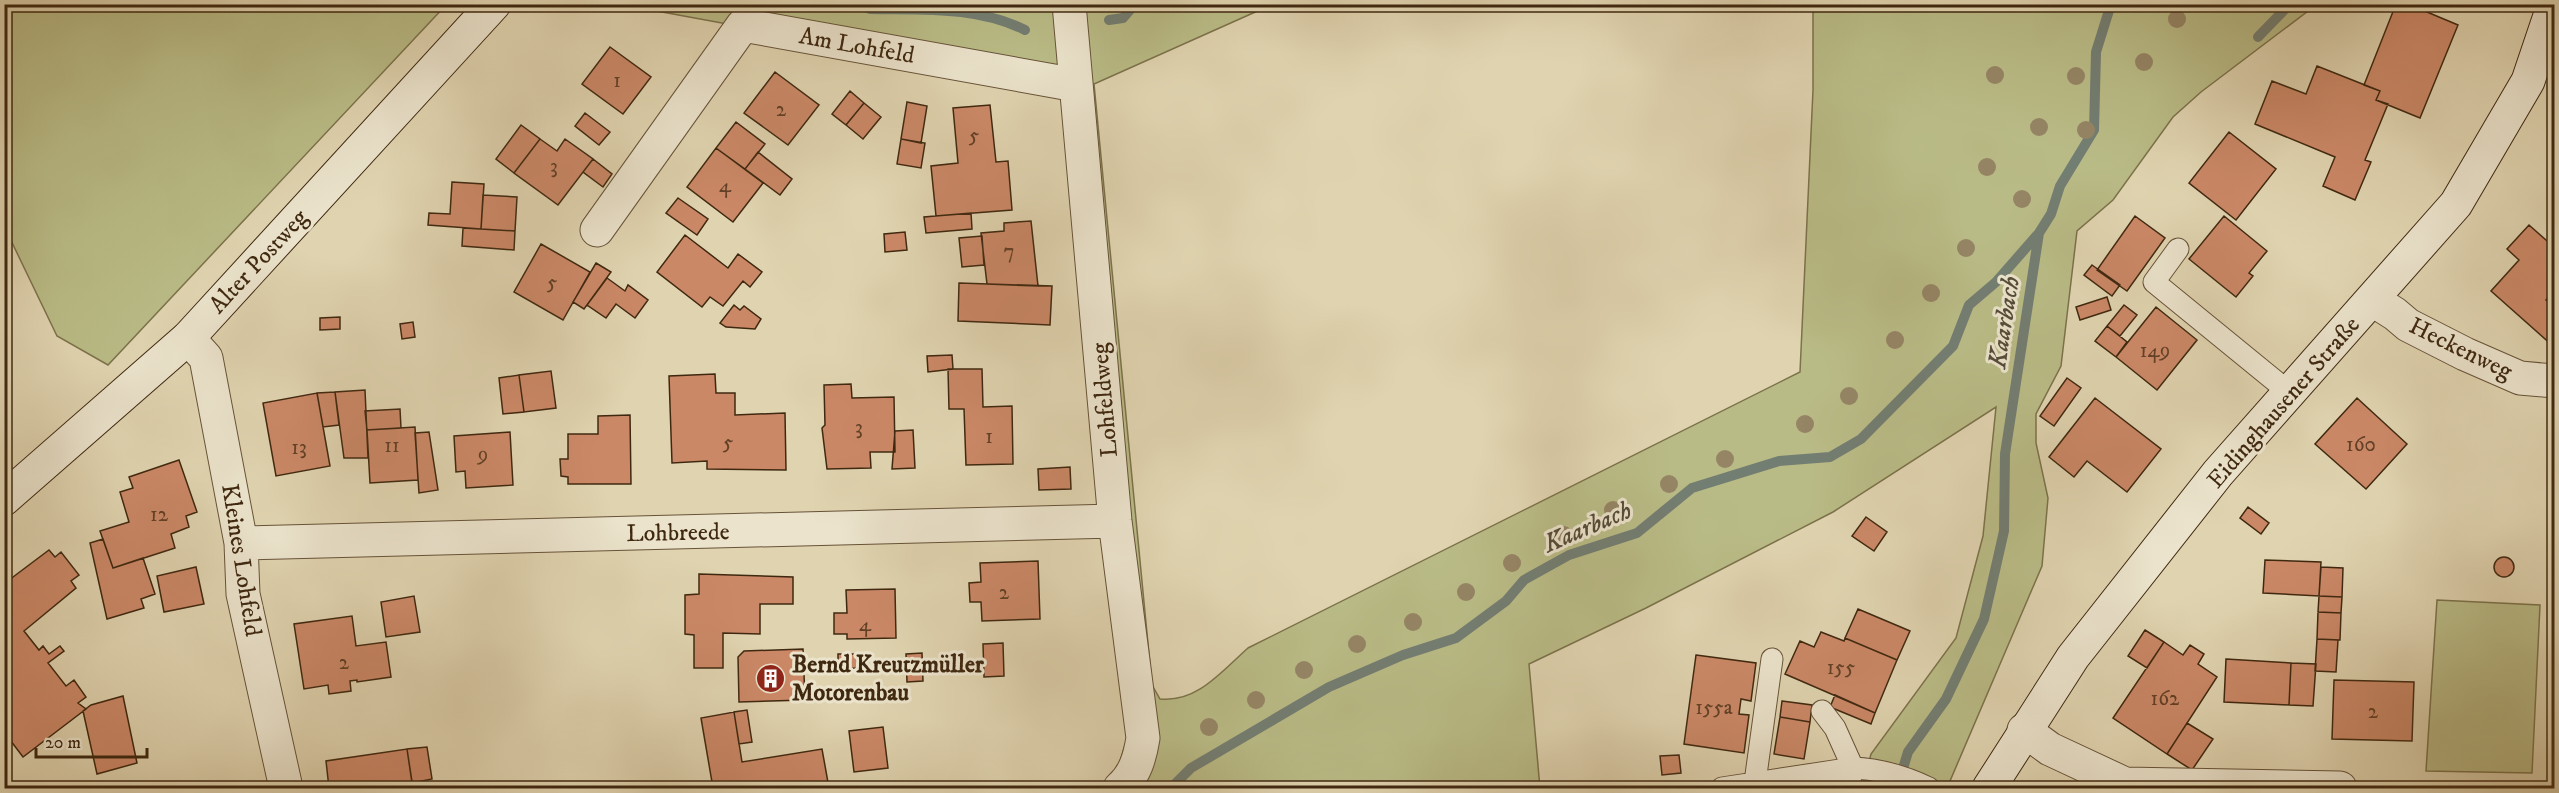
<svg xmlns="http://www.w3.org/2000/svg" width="2559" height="793" viewBox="0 0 2559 793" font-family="'IM FELL DW Pica',serif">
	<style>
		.green { fill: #b9bb86; stroke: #7c724b; stroke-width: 1.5 }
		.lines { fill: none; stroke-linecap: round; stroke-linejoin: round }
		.stream { stroke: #737e72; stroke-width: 10 }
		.building { fill: #cb8867; stroke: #3f2810; stroke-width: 1.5 }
		.lane-casing { stroke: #675338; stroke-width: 23 }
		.street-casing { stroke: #675338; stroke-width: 35 }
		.secondary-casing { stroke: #3f2810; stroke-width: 35 }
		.lane { stroke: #ebe3cc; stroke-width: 21 }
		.street { stroke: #ebe3cc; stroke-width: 33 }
		.secondary { stroke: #ebe3cc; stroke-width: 33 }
		.tree { fill: #958565 }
		.labels { text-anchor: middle; stroke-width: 6; stroke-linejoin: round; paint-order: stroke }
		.number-label { font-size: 21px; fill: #624026 }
		.street-label { font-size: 24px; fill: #3f2810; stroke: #ebe3cc }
		.poi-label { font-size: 24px; font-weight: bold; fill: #3f2810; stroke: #ebe3cc; text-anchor: start }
		.water-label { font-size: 26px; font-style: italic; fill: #554c39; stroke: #ebe3cc }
	</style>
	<rect width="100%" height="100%" fill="#e0d4b0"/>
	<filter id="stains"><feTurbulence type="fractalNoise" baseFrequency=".00333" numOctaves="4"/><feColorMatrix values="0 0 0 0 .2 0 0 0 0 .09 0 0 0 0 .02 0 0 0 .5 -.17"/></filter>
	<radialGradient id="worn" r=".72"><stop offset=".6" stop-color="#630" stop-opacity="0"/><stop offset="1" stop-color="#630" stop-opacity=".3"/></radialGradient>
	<!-- green -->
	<path class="green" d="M5 4H446V5L108 365 57 336 5 228Z
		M624 5H1271L1094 84 1152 685 1160 699C1197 703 1222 671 1248 648L1800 372 1813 90V5H2316L2201 92 2173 117 2113 200 2077 231 2061 366 2036 414V443L2048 498 2042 566 1947 788H1862L1871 754 1956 638 1983 536 1996 407 1833 512 1646 608 1529 664 1540 788H1100L1117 771 1128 735 1060 85Z
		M2437 600 2540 605 2532 773 2426 771Z"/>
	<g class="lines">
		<!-- stream -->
		<path class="stream" d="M859 4 870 9C923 10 977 6 1025 30
			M1109 20 1123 18 1135 4
			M2258 37 2290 4
			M1171 788 1191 768 1329 687 1403 655 1456 638 1506 601 1524 580 1569 555 1637 533 1692 488 1779 461 1830 457 1861 439 1953 346 1969 305 1996 282 2039 233
			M1897 788 1908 752 1946 699 1984 619 2004 531 2005 454 2039 233 2051 214 2060 186 2094 130 2096 52 2111 4"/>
	</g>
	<!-- building -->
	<path class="building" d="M2396 4H2408L2458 25 2420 118 2376 100 2380 91 2364 85Z
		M610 47 651 77 623 114 582 84Z
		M2317 66 2380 91 2376 100 2388 104 2365 160 2371 162 2355 200 2323 186 2335 157 2255 124 2272 81 2306 94Z
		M775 72 819 105 788 145 744 113Z
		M850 91 864 103 846 125 832 114Z
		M907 102 927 106 921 143 901 139Z
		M864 103 881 117 863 139 846 125Z
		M990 105 996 162 1008 161 1012 210 936 216 931 166 958 163 953 108Z
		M585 113 610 132 599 145 575 126Z
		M736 122 765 144 745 169 716 148Z
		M521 125 540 139 514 173 496 159Z
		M2229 132 2276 169 2236 220 2189 183Z
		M540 139 557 151 565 139 593 159 558 205 514 173Z
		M901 139 925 143 921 168 897 164Z
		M716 148 763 183 733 222 687 187Z
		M758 152 792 179 780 195 745 169Z
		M593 159 612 174 603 187 583 172Z
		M452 182 484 184 481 229 428 225 429 213 450 214Z
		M483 195 517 197 515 231 481 229Z
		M678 198 708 219 697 235 666 213Z
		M971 213 972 229 926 233 924 217Z
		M2135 216 2165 238 2127 291 2097 270Z
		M2224 216 2267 251 2249 273 2253 276 2236 297 2189 259Z
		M1031 221 1038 286 987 284 981 233 1004 231V223Z
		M2529 225 2554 247V291L2546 300 2554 307 2553 346 2491 291 2519 260 2507 249Z
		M463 228 515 231 514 250 462 246Z
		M905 232 907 250 885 252 884 234Z
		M685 235 728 268 738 254 762 272 750 287 743 281 723 306 710 297 702 307 657 272Z
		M982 236 984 265 962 267 959 238Z
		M541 244 590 272 563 320 514 292Z
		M596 263 611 272 584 309 573 302Z
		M2092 265 2120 285 2112 296 2084 275Z
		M607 278 625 291 628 285 648 300 635 318 616 304 606 318 587 305Z
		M959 283 1052 286 1050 325 958 321Z
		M2107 297 2111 310 2080 320 2076 307Z
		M734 305 740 310 744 306 761 319 755 329 726 327 720 323Z
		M2124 305 2137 315 2120 336 2107 326Z
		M2156 307 2197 340 2157 390 2116 357Z
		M340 317V329L320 330V318Z
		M413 322 415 337 402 339 400 324Z
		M2107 326 2127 342 2116 357 2095 341Z
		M952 355 953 369 928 372 927 356Z
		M948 369H982L983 407 1012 406 1013 464 966 465 964 409H949Z
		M551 371 556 408 524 412 519 375Z
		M715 374 716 393H735V415L785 413 786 470 707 469V461L672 463 669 376Z
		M519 375 524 412 503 414 499 378Z
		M2067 378 2081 388 2054 426 2040 416Z
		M851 384 852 398 894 397 895 452H870L871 468 827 469 822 428 825 425 824 385Z
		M365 390 368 458H344L335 392Z
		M335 392 339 425 323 427 317 393Z
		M317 393 330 466 276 476 263 403Z
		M2095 398 2161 449 2127 492 2087 461 2074 477 2049 457Z
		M2357 398 2407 444 2366 489 2315 444Z
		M400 409 401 428 367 430 365 411Z
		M630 415 631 484H568V477L561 476 560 459H568V434H598V416Z
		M415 427 418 480 370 483 367 430Z
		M913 430 915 468 892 469 895 431Z
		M429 432 438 490 419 493 415 433Z
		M510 432 513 485 466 488 465 471 456 472 454 436Z
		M179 460 197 512 186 516 189 527 171 534 175 548 113 568 100 531 129 522 120 492 133 488 129 477Z
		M1070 467 1071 489 1039 490 1038 469Z
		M2248 507 2269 523 2261 534 2240 518Z
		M1866 517 1887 532 1874 551 1852 536Z
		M103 539 113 568 143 558 155 594 141 599 144 608 107 619 90 543Z
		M49 550 55 557 61 552 79 575 71 581 76 588 24 631 39 650 43 646 49 654 60 646 64 651 48 663 66 686 74 680 86 697 78 703 86 709 23 757 4 732V579L9 580Z
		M2494 567a10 10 0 1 1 20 0a10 10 0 1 1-20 0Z
		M2265 560 2321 562 2319 596 2263 593Z
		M1038 561 1040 619 982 621 981 602H970L969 583 981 582 980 563Z
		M196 567 204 604 164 612 157 576Z
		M2321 567 2343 568 2342 597 2319 596Z
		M699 574 793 577V604H760V634L723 633V668H694V635L685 634V595L699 594Z
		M895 589 896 638 847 639V634H834V613H847L846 590Z
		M414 596 420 632 386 637 381 602Z
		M2319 596 2342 597 2341 613 2318 612Z
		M1858 609 1910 631 1897 660 1845 638Z
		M2552 611H2554V628H2551Z
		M2318 612 2341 613 2340 640 2317 639Z
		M352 616 356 646 386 642 391 677 357 682V680L350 681 351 691 329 694 328 685 304 689 294 624Z
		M2145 630 2164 642 2147 668 2128 656Z
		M1821 632 1844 641 1845 638 1897 660 1875 713 1785 674 1800 641 1814 647Z
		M2317 639 2338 640 2336 672 2315 671Z
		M2164 642 2183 655 2190 645 2204 654 2198 664 2217 677 2167 754 2113 718Z
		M1003 643 1004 676 984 677 983 644Z
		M803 649 805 700 739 702 738 657 744 651Z
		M922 653 923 681 907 682 906 654Z
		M838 654H857V668L838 669Z
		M1696 655 1756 663 1751 701 1741 699 1739 714 1749 715 1744 753 1684 744Z
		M2226 659 2291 663 2289 705 2224 702Z
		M2291 663 2316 664 2313 706 2289 705Z
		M2334 680 2414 682 2412 741 2332 739Z
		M1835 695 1875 713 1871 724 1830 707Z
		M123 696 137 763 97 774 83 711 91 705Z
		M1782 701 1812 705 1810 722 1780 717Z
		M747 710 752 742 739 744 734 712Z
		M734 712 742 762 822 749 829 788H713L701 718Z
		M2550 714H2554V745H2549Z
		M1780 717 1810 722 1804 759 1774 754Z
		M2187 723 2213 739 2192 770 2167 754Z
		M883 727 888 768 854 772 849 731Z
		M427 747 432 779 412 783 407 749Z
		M407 749 413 788H329L326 761Z
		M1679 755 1681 773 1662 775 1660 756Z"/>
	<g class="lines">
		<defs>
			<path id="lane" d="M2178 249 2154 282 2290 393
				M1822 711 1835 728 1853 768 1848 788
				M1755 782 1772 659
				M1722 788 1853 768C1879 769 1906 777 1929 788"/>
			<path id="street" d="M1069 4 1115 521 1143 738C1140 757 1135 775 1120 788
				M597 230 743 25 1076 85
				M2373 300 2395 314 2408 325 2465 354 2520 378 2554 381
				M188 338 206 358 241 543 243 594 286 788
				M241 543 1115 521
				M2024 730 2050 749 2125 784 2340 788"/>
			<path id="secondary" d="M4 499 188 338 494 4
				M1989 788 2073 657 2218 473 2456 204 2528 81 2554 4"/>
		</defs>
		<!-- lane casing -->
		<use href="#lane" class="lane-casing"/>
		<!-- street casing -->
		<use href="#street" class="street-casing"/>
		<!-- secondary casing -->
		<use href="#secondary" class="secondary-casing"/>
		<!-- lane -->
		<use href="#lane" class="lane"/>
		<!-- street -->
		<use href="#street" class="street"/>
		<!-- secondary -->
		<use href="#secondary" class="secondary"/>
	</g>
	<!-- trees -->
	<g class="tree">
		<circle cx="2177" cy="19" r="9"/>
		<circle cx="2144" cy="62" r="9"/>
		<circle cx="1995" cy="75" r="9"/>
		<circle cx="2076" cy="76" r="9"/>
		<circle cx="2039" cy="127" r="9"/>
		<circle cx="2086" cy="130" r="9"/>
		<circle cx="1987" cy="167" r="9"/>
		<circle cx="2022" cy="199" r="9"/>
		<circle cx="1966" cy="248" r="9"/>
		<circle cx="1931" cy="293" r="9"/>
		<circle cx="1895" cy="340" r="9"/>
		<circle cx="1849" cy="396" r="9"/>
		<circle cx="1805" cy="424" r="9"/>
		<circle cx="1725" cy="459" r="9"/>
		<circle cx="1669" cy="484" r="9"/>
		<circle cx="1613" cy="510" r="9"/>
		<circle cx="1564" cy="535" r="9"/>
		<circle cx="1512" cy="563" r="9"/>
		<circle cx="1466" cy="592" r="9"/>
		<circle cx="1413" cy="622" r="9"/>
		<circle cx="1357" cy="644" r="9"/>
		<circle cx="1304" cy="670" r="9"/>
		<circle cx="1256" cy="700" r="9"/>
		<circle cx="1209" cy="727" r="9"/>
	</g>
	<!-- icons -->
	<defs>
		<symbol id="building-disc" viewBox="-11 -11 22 22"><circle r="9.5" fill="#8f2418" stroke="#ebe3cc"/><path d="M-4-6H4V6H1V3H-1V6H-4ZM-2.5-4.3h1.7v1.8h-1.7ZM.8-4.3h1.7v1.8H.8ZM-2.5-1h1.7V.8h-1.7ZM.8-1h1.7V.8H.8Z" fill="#fff"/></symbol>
	</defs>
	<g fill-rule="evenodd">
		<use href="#building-disc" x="754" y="662" width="33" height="33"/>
	</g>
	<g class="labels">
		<!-- number labels -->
		<g class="number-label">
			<text x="617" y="87">1</text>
			<text x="781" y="116">2</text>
			<text x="974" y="142">5</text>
			<text x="554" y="173">3</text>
			<text x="725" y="192">4</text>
			<text x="1009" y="258">7</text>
			<text x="552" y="289">5</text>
			<text x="2155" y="357">149</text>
			<text x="859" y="434">3</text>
			<text x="989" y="443">1</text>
			<text x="728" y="449">5</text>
			<text x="2361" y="451">160</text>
			<text x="392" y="452">11</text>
			<text x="299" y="454">13</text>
			<text x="483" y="461">9</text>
			<text x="159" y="521">12</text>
			<text x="1004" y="599">2</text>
			<text x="865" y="631">4</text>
			<text x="344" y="669">2</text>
			<text x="1841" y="674">155</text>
			<text x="2165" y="705">162</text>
			<text x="1714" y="714">155a</text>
			<text x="2373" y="718">2</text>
		</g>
		<!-- street labels -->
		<g class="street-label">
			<text transform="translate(857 45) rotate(10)" y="8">Am Lohfeld</text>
			<text transform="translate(258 261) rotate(-47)" y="8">Alter Postweg</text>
			<text transform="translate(2461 348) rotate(26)" y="8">Heckenweg</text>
			<text transform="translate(1104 400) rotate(-95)" y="8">Lohfeldweg</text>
			<text transform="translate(2283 402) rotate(-49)" y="8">Eidinghausener Straße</text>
			<text transform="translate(678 532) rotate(-1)" y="8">Lohbreede</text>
			<text transform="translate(242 560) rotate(81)" y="8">Kleines Lohfeld</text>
		</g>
		<!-- poi labels -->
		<g class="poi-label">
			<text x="792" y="672">Bernd Kreutzmüller<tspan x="792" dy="28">Motorenbau</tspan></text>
		</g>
		<!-- water labels -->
		<g class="water-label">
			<text transform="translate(2003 322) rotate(-81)" y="9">Kaarbach</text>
			<text transform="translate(1587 526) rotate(-23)" y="9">Kaarbach</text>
		</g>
	</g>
	<!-- margin -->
	<rect width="2559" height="793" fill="none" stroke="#e0d4b0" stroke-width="24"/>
	<rect x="6" y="6" width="2547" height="781" fill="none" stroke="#3f2810" stroke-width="3"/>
	<rect x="12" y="12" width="2535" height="769" fill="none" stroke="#3f2810" stroke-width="1.5"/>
	<!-- scale -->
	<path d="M36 748v9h111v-9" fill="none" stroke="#3f2810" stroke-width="3"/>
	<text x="45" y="748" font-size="18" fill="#3f2810" stroke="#ebe3cc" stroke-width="4.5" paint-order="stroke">20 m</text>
	<rect width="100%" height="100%" filter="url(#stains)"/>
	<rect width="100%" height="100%" fill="url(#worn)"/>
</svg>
